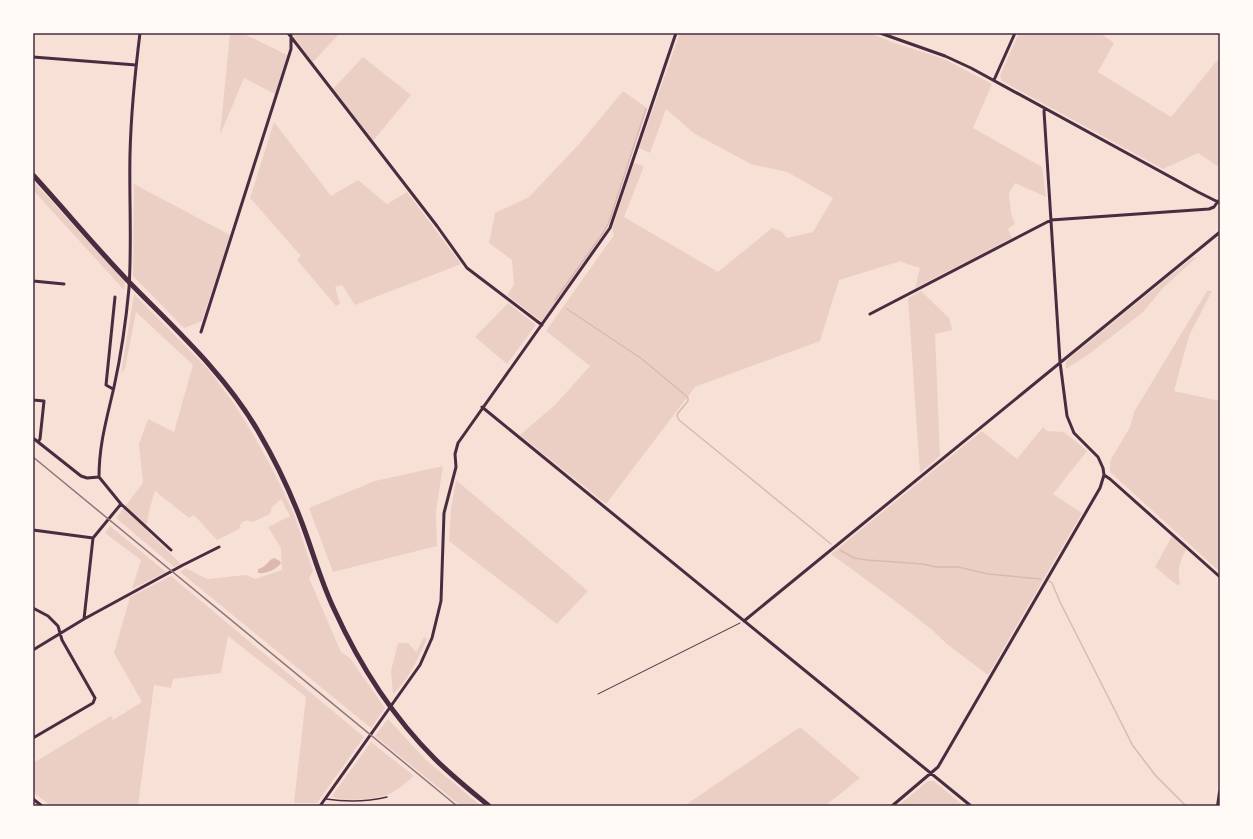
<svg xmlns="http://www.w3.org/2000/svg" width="1253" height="839" viewBox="0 0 1253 839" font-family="Manrope,sans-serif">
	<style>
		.green { fill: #ebcfc5 }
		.water { fill: #dcb8b0 }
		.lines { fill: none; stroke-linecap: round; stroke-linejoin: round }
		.stream { stroke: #dcb8b0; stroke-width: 1.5 }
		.path { stroke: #4a2c40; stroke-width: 1 }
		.service { stroke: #4a2c40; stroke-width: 1.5 }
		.minor { stroke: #4a2c40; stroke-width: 3 }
		.tertiary { stroke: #4a2c40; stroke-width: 4 }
		.primary { stroke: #4a2c40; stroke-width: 5 }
		.rail { stroke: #8f747c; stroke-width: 1.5 }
		.neatline { fill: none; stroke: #4a2c40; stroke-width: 1.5 }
	</style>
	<rect width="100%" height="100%" fill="#f7e1d7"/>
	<!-- green -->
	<path class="green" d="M230 33H242L287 55 275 94 244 78 220 135Z
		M293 33H340L313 62 292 35Z
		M680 33H870L892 42 944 59 992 84 973 128 1042 167 1046 197 1015 183 1009 193 1011 213 1015 224 1008 229 1012 238 915 288 920 268 907 264 901 261 839 280 820 341 695 387 606 504 520 435 555 405 590 366 546 331 614 235 612 229 634 163 644 166 624 217 718 272 772 228 781 231 787 238 813 232 833 198 787 172 751 164 695 134 666 109 650 153 639 148Z
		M1019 33H1100L1114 43 1098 72 1171 117 1220 57 1219 167 1198 153 1163 169 1002 81 1000 77 1002 71Z
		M363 57 411 95 373 141 333 89Z
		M623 91 647 108 608 227 542 322 507 295 514 285 512 260 489 243 495 213 529 197 579 144Z
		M274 122 331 196 358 180 387 204 407 192 461 264 355 305 342 285 335 287 340 304 336 306 297 260 301 256 250 198Z
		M33 181 125 282 124 290 33 190Z
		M134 184 230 235 202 321 184 328 133 276Z
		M1197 257 1164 287 1142 313 1089 354 1066 369V361L1192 258Z
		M921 291 949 318 952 330 935 334 940 456 920 473 908 298Z
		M1207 291H1212L1189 336 1174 391 1220 401V572L1110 472V461L1130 427 1134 412Z
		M134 294 208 369 233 402 253 434 275 474 294 514 313 571 309 578 341 652 350 658 385 708 371 728 180 572 186 568 207 579 246 575 255 579 282 570 281 548 268 527 290 516 281 499 272 507 270 514 253 522C246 519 241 520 239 529L217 540 194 515 189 518 155 491 150 507 146 530 181 564 174 567 116 518 143 483 139 444 148 419 174 432 193 365 136 312 125 368 121 374Z
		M508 303 536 325 507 364 475 337Z
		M1043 427 1047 431 1064 432 1087 451 1053 494 1082 513 988 675 948 645 931 629 895 601 831 554 982 431 1017 459Z
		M443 466 436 511 437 546 333 572 309 508 375 481Z
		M456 480 588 591 557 624 449 541 451 509Z
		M110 526 166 572 132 589 141 560 105 533Z
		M1172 536 1186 549C1180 562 1177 568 1180 583L1178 586 1155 567Z
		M171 576 364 737 317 803H294L306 697 228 636 221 673 173 679 171 688 154 685 138 806H51L33 792V763L111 716 113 720 142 702 114 653 130 597Z
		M424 637 427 639C418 658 409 680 393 694L391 671 398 643H408L416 652Z
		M388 719 425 759 481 806H461L375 736Z
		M800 727 860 778 825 806H684Z
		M371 742 414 776C407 782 399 789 391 793 380 799 342 803 332 796Z
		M928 781H934L964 806H898Z"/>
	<!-- water -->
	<path class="water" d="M274 558 280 561 281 563C276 570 265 574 258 573V569C267 567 268 560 274 558Z"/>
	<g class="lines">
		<!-- stream -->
		<path class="stream" d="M555 300 603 233 609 222 646 109
			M567 309 642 359 685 395 688 398V401L678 413 677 416 679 420 831 544
			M840 550 854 558 867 560 923 564 936 567H958L988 574 1041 579
			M1049 581 1052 583 1060 602 1133 746 1156 776 1186 806
			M381 805V806"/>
		<!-- path -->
		<path class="path" d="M598 694 740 623"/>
		<!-- service -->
		<path class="service" d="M326 799C347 802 366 802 387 797"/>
		<!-- minor -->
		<path class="minor" d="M288 33 437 226 467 268 542 325
			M880 33 945 56 971 68 1198 192 1220 203
			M33 57 136 65
			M994 80 1015 33
			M33 281 64 284
			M870 314 1051 220 1209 209 1214 207 1218 201
			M201 332 291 49V33
			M113 389 106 385 115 297
			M33 400 44 401 40 439 38 442
			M482 407 971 806
			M33 438 81 476 87 478 99 477
			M1104 475 1110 479 1220 577
			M121 504 171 550
			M33 530 93 538
			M33 608 48 616 58 626 62 640 95 698 93 703 33 738
			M84 619 183 565 219 547
			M744 621 1220 232
			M33 650 84 619 93 538 121 504 99 477C99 444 107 418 114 387 121 355 126 321 129 288 132 243 129 199 130 154 131 114 135 73 140 33
			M33 799 42 806
			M320 806 420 665 432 638 441 601 444 513 456 467 455 454 458 443 610 228 676 33
			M892 806 938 767 1100 488 1104 475 1103 468 1098 457 1074 433 1067 416 1060 362 1044 111 1045 109"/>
		<!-- tertiary -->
		<path class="tertiary" d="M1218 806 1220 792"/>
		<!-- primary -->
		<path class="primary" d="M33 175C66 211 97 249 131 284 176 330 225 374 258 431 275 460 290 491 302 523 313 552 321 582 334 609 359 664 392 716 435 759 452 776 471 791 489 806"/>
		<!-- rail -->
		<path class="rail" d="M33 457 457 806"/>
	</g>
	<!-- border -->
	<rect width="1253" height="839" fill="none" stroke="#fffaf5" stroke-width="68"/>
	<rect x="34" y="34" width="1185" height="771" class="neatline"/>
</svg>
